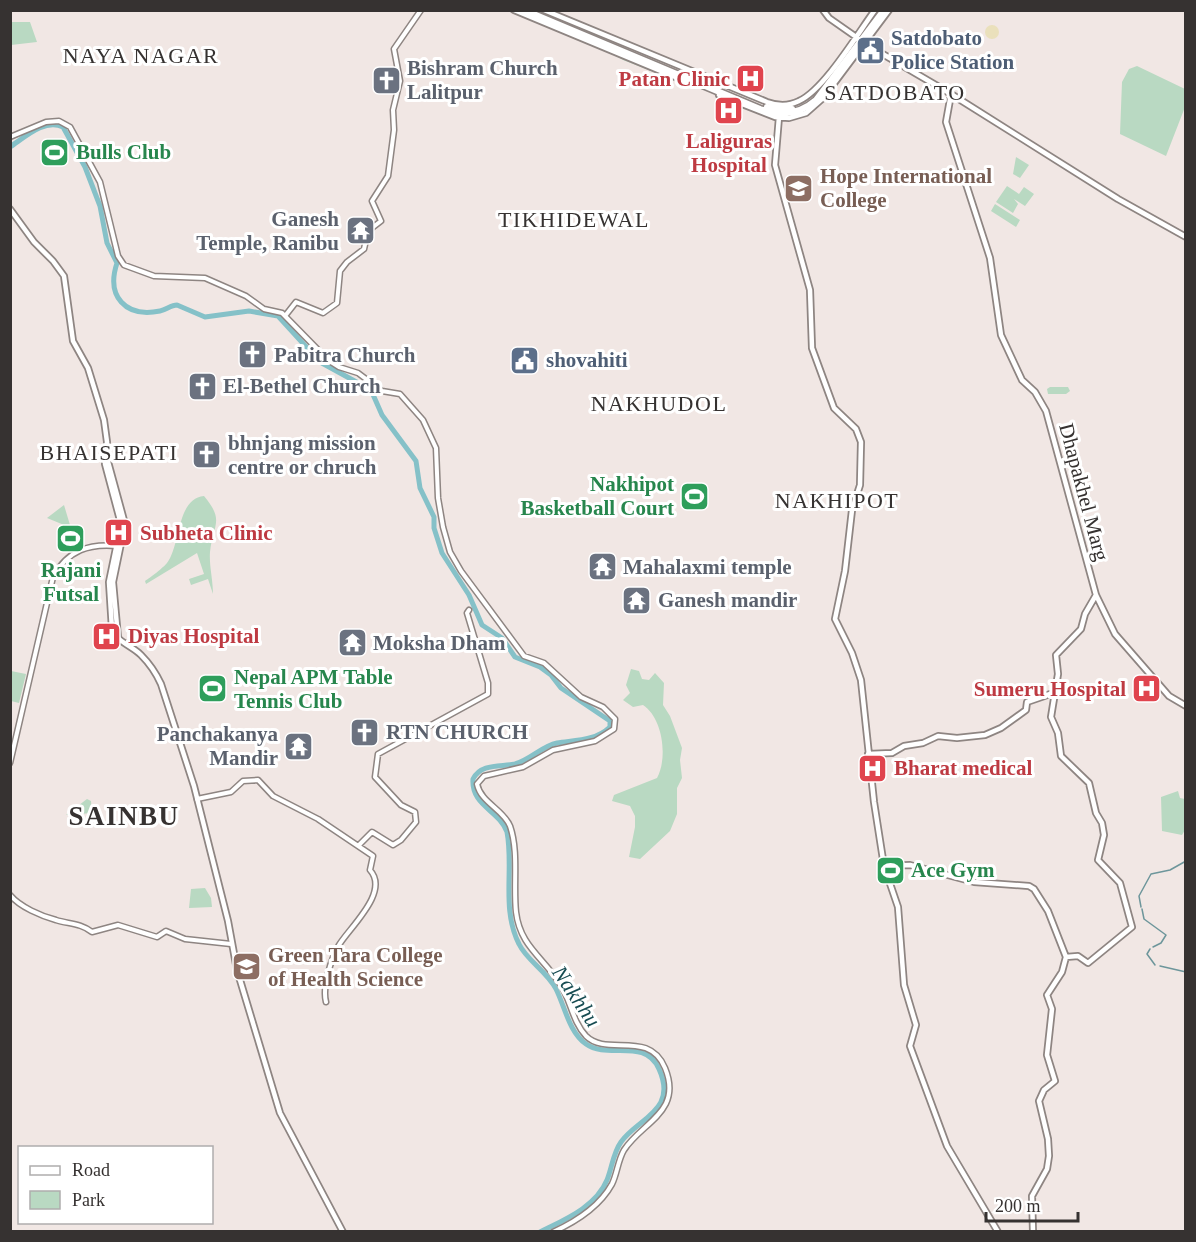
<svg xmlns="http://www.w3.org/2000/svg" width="1196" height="1242" viewBox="0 0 1196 1242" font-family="Georgia,serif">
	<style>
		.green { fill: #b9d9c2 }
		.sand { fill: #eae0bb }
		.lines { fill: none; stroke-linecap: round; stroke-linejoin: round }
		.stream { stroke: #6d969b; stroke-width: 1.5 }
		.river { stroke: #85c1c8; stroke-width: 5 }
		.minor-casing { stroke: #8e8582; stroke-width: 7 }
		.major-casing { stroke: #8e8582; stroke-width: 8 }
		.highway-casing { stroke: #8e8582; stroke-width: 9 }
		.minor { stroke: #fff; stroke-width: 4 }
		.major { stroke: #fff; stroke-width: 4.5 }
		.highway { stroke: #fff; stroke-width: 6 }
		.labels { text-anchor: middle; stroke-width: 6; stroke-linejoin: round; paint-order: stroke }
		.service-label { font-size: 21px; font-weight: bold; fill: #4e5e75; stroke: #fff; text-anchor: start }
		.worship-label { font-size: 21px; font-weight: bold; fill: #5b616d; stroke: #fff; text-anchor: start }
		.health-label { font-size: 21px; font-weight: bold; fill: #be3a42; stroke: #fff; text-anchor: start }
		.leisure-label { font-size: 21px; font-weight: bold; fill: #27864d; stroke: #fff; text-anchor: start }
		.education-label { font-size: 21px; font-weight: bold; fill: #785e54; stroke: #fff; text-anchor: start }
		.street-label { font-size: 21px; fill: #363231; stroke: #fff }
		.neighbourhood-label { font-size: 22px; letter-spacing: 1.5px; fill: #363231; stroke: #fff }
		.water-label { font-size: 22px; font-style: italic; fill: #184d53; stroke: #fff }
		.district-label { font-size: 27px; font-weight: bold; letter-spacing: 1.5px; fill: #363231; stroke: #fff }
	</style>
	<rect width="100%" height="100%" fill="#f1e7e4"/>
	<!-- green -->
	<path class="green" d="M11 22H30L37 42 11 45Z
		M618 54 687 85 623 60 616 56Z
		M1137 66 1185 89V107L1166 156 1120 134 1122 82 1129 69Z
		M1016 157 1029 165 1020 178 1013 174Z
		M1007 186 1019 194 1024 187 1034 194 1025 206 1014 199 1018 204 1013 213 996 202Z
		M995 204 1020 220 1016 227 991 211Z
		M1050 387H1068L1070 391 1066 394H1048L1047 389Z
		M698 487 703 505 690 508 689 488Z
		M204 496C225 521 213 524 210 552 209 565 213 580 213 594L208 579 191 585 189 579 204 574 197 553 146 584 145 581C150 578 164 567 167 563 181 545 176 499 204 496Z
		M64 505 70 525 69 527 47 518Z
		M631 669 639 671 642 679 649 680 655 673 664 683 663 705 670 716 682 748 680 760 682 778 677 788V814L670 831 640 859 629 857 635 827V816L630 806 612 801 614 795 657 778C668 758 663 718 643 705L633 707 623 700 630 693 626 685Z
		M11 671 26 674 19 703 11 701Z
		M1178 791 1180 798 1185 799V830L1182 835 1162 831 1161 797Z
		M87 799 91 801 92 813 66 815Z
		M205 888 211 898 212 907 189 908 191 889Z"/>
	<!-- sand -->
	<path class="sand" d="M985 32a7 7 0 1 1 14 0a7 7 0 1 1-14 0Z"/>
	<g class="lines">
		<!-- stream -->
		<path class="stream" d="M1141 907 1139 896 1151 874 1170 870 1186 861
			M1142 909 1144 919 1166 935 1161 943 1153 947
			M1150 949 1147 954 1155 965
			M1160 966 1186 972"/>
		<!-- river -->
		<path class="river" d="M10 147C25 137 45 118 63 127L85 167 100 206 107 243 117 263C106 296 125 318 160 311 166 310 171 305 177 305L205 317 249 311 278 316 320 362 371 390 382 415 416 461 420 488 434 517V528L442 553 469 595 482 625 502 638 515 657 540 667 551 675 561 688 610 721V727C595 741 576 740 557 743 542 746 530 760 515 764 501 767 481 763 473 779 471 806 499 810 507 832 514 868 501 909 519 944 527 961 547 971 556 989 565 1007 569 1032 586 1044 608 1060 645 1037 659 1069 678 1111 638 1118 621 1142 613 1153 612 1168 607 1180 596 1207 564 1220 540 1232"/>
		<defs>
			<path id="minor" d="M10 137 46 122 59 121 70 127 100 182 118 256 124 265 154 276 205 278 246 296 264 309 282 313 328 360 339 367 358 373 382 391 400 394 423 420 436 448 438 498 443 527 450 552 461 571 524 656 544 663 581 697 603 707 615 719 614 729 595 741 553 750 523 767 484 776 477 784C481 803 503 809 510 826 519 852 513 884 516 912 520 946 543 957 560 984 571 1000 572 1021 586 1036 607 1057 649 1029 665 1068 683 1112 642 1122 624 1150 618 1160 617 1174 612 1184 600 1206 575 1222 553 1232
				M285 316 296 302 323 313 337 303 340 271 347 262 364 249 368 231 381 221 372 201 388 176 394 130 393 110 400 81 394 49 421 10
				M10 763 53 577C68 550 89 543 118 546
				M197 799 231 792 243 781 258 780 273 796 318 819 373 856 370 870C390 892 350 927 339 945 331 959 322 987 326 1002
				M359 845 372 832 393 845 401 840 416 822 415 812 401 805 375 777 378 754 488 694V683L467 613 469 610
				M10 895C20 907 41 916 56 920 68 924 81 923 92 932L118 925 157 937 166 931 185 939 231 944"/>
			<path id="major" d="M514 10 692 84
				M544 10 767 102C778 106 789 106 799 101 824 90 858 33 875 10
				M823 10 829 18 869 46 951 94 1118 199 1186 237
				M951 94 946 122 990 258 1001 335 1022 380 1035 392 1046 411 1096 595 1115 634 1169 696 1186 706
				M719 95 775 117 789 118 806 113 823 98 889 10
				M780 105 775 165 810 290 812 348 834 408 856 429 861 442 860 485 852 510 845 571 835 619 852 653 861 680 874 802 884 866 898 907 904 985 916 1025 910 1046 947 1146 998 1232
				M10 209 34 242 53 261 64 276 73 341 88 368 104 420 107 442 105 464 121 524 109 582 112 629C117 642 132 646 141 655 150 664 156 673 161 684L194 786 228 921 237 970 280 1113 343 1232
				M107 458 125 524 113 582 118 637
				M868 754 892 753 904 746 923 743 938 736 957 738 985 735 1001 728 1026 710 1027 702 1056 692
				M884 866 910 865 974 882 1029 886 1034 889 1048 911 1066 957 1062 972 1047 995 1052 1009 1047 1055 1055 1081 1044 1090 1039 1101 1048 1139 1049 1156 1047 1169 1032 1196 1033 1232
				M1066 957 1078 956 1088 963 1132 927 1120 883 1098 860 1104 835 1102 823 1096 813 1089 783 1061 756 1058 733 1051 717 1058 674 1056 655 1081 629 1085 614 1096 595"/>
			<path id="highway" d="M524 10 760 109C780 116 799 115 816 100L884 10
				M767 107 792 109"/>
		</defs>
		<!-- minor casing -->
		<use href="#minor" class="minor-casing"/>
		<!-- major casing -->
		<use href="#major" class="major-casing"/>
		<!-- highway casing -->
		<use href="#highway" class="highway-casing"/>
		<!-- minor -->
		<use href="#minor" class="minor"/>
		<!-- major -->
		<use href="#major" class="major"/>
		<!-- highway -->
		<use href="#highway" class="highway"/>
	</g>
	<!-- icons -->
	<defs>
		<symbol id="civic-square" viewBox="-11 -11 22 22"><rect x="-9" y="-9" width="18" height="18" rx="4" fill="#5c6f8a" stroke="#fff"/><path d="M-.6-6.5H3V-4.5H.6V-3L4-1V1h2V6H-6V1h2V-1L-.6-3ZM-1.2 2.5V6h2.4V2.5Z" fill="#fff"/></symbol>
		<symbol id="hospital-square" viewBox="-11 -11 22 22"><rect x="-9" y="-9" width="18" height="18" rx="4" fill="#e0444e" stroke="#fff"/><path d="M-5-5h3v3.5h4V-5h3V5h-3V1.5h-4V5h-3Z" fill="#fff"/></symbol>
		<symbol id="church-square" viewBox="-11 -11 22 22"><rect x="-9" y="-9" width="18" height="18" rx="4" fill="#6b7280" stroke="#fff"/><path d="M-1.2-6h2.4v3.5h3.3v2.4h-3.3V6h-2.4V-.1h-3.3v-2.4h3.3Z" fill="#fff"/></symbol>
		<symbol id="stadium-square" viewBox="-11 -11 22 22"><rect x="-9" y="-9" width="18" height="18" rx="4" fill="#2e9e5b" stroke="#fff"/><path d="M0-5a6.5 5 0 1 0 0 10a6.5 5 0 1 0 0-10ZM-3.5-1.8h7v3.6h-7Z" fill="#fff"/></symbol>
		<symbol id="university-square" viewBox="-11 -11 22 22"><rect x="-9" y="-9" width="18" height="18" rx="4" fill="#8d6e63" stroke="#fff"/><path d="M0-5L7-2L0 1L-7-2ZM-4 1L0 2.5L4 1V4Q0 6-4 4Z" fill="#fff"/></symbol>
		<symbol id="temple-square" viewBox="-11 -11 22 22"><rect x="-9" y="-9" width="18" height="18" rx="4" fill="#6b7280" stroke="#fff"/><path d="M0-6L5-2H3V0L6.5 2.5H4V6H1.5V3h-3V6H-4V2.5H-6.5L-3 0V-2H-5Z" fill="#fff"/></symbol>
	</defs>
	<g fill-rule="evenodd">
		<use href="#civic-square" x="854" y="34" width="33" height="33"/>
		<use href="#hospital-square" x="734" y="62" width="33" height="33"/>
		<use href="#church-square" x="370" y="64" width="33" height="33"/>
		<use href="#hospital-square" x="712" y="94" width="33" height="33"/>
		<use href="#stadium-square" x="38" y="136" width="33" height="33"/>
		<use href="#university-square" x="782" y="172" width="33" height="33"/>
		<use href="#temple-square" x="344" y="214" width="33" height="33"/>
		<use href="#church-square" x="236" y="338" width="33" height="33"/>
		<use href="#civic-square" x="508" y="344" width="33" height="33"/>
		<use href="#church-square" x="186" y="370" width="33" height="33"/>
		<use href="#church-square" x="190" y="438" width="33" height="33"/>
		<use href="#stadium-square" x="678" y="480" width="33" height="33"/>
		<use href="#hospital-square" x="102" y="516" width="33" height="33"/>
		<use href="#stadium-square" x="54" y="522" width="33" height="33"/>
		<use href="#temple-square" x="586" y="550" width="33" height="33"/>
		<use href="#temple-square" x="620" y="584" width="33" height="33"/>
		<use href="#hospital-square" x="90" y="620" width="33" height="33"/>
		<use href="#temple-square" x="336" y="626" width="33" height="33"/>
		<use href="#stadium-square" x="196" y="672" width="33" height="33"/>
		<use href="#hospital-square" x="1130" y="672" width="33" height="33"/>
		<use href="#church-square" x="348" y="716" width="33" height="33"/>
		<use href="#temple-square" x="282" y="730" width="33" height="33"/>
		<use href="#hospital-square" x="856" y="752" width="33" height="33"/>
		<use href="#stadium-square" x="874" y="854" width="33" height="33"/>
		<use href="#university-square" x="230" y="950" width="33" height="33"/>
	</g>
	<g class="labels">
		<!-- service labels -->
		<g class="service-label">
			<text x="891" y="45">Satdobato<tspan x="891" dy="24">Police Station</tspan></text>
			<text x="546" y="367">shovahiti</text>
		</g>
		<!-- worship labels -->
		<g class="worship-label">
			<text x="407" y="75">Bishram Church<tspan x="407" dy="24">Lalitpur</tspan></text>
			<text x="339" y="226" text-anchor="end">Ganesh<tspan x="339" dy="24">Temple, Ranibu</tspan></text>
			<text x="274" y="362">Pabitra Church</text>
			<text x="223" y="393">El-Bethel Church</text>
			<text x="228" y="450">bhnjang mission<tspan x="228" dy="24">centre or chruch</tspan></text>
			<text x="623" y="574">Mahalaxmi temple</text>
			<text x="658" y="607">Ganesh mandir</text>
			<text x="373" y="650">Moksha Dham</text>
			<text x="386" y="739">RTN CHURCH</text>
			<text x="278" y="741" text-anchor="end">Panchakanya<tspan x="278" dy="24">Mandir</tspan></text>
		</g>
		<!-- health labels -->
		<g class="health-label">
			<text x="730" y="86" text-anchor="end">Patan Clinic</text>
			<text x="729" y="148" text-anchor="middle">Laliguras<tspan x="729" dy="24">Hospital</tspan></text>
			<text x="140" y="540">Subheta Clinic</text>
			<text x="128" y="643">Diyas Hospital</text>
			<text x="1126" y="696" text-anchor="end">Sumeru Hospital</text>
			<text x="894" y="775">Bharat medical</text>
		</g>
		<!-- leisure labels -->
		<g class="leisure-label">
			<text x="76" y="159">Bulls Club</text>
			<text x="674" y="491" text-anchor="end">Nakhipot<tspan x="674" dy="24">Basketball Court</tspan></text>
			<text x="71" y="577" text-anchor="middle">Rajani<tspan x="71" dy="24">Futsal</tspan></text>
			<text x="234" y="684">Nepal APM Table<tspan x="234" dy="24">Tennis Club</tspan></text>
			<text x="911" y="877">Ace Gym</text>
		</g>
		<!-- education labels -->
		<g class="education-label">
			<text x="820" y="183">Hope International<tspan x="820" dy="24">College</tspan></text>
			<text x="268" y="962">Green Tara College<tspan x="268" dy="24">of Health Science</tspan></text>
		</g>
		<!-- street labels -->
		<g class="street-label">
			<text transform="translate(1084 492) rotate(75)" y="7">Dhapakhel Marg</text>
		</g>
		<!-- neighbourhood labels -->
		<g class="neighbourhood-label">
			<text x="141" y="63">NAYA NAGAR</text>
			<text x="895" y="100">SATDOBATO</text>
			<text x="574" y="227">TIKHIDEWAL</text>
			<text x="659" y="411">NAKHUDOL</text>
			<text x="109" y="460">BHAISEPATI</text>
			<text x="837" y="508">NAKHIPOT</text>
		</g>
		<!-- water labels -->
		<g class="water-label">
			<text transform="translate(577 996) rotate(56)" y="8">Nakhhu</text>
		</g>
		<!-- district labels -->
		<g class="district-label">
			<text x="124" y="825">SAINBU</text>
		</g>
	</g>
	<!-- border -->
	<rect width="1196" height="1242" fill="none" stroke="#363231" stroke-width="24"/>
	<!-- legend -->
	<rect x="18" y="1146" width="195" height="78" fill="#ffffff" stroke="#afadad" stroke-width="1.5"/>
	<rect x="30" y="1166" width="30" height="9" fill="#ffffff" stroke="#afadad" stroke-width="1.5"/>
	<text x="72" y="1176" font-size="18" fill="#363231">Road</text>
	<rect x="30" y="1191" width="30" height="18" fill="#b9d9c2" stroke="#afadad" stroke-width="1.5"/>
	<text x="72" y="1206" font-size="18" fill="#363231">Park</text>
	<!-- scale -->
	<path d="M986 1212v9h92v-9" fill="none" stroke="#363231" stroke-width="3"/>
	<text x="995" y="1212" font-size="18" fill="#363231" stroke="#ffffff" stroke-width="4.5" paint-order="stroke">200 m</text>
</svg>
